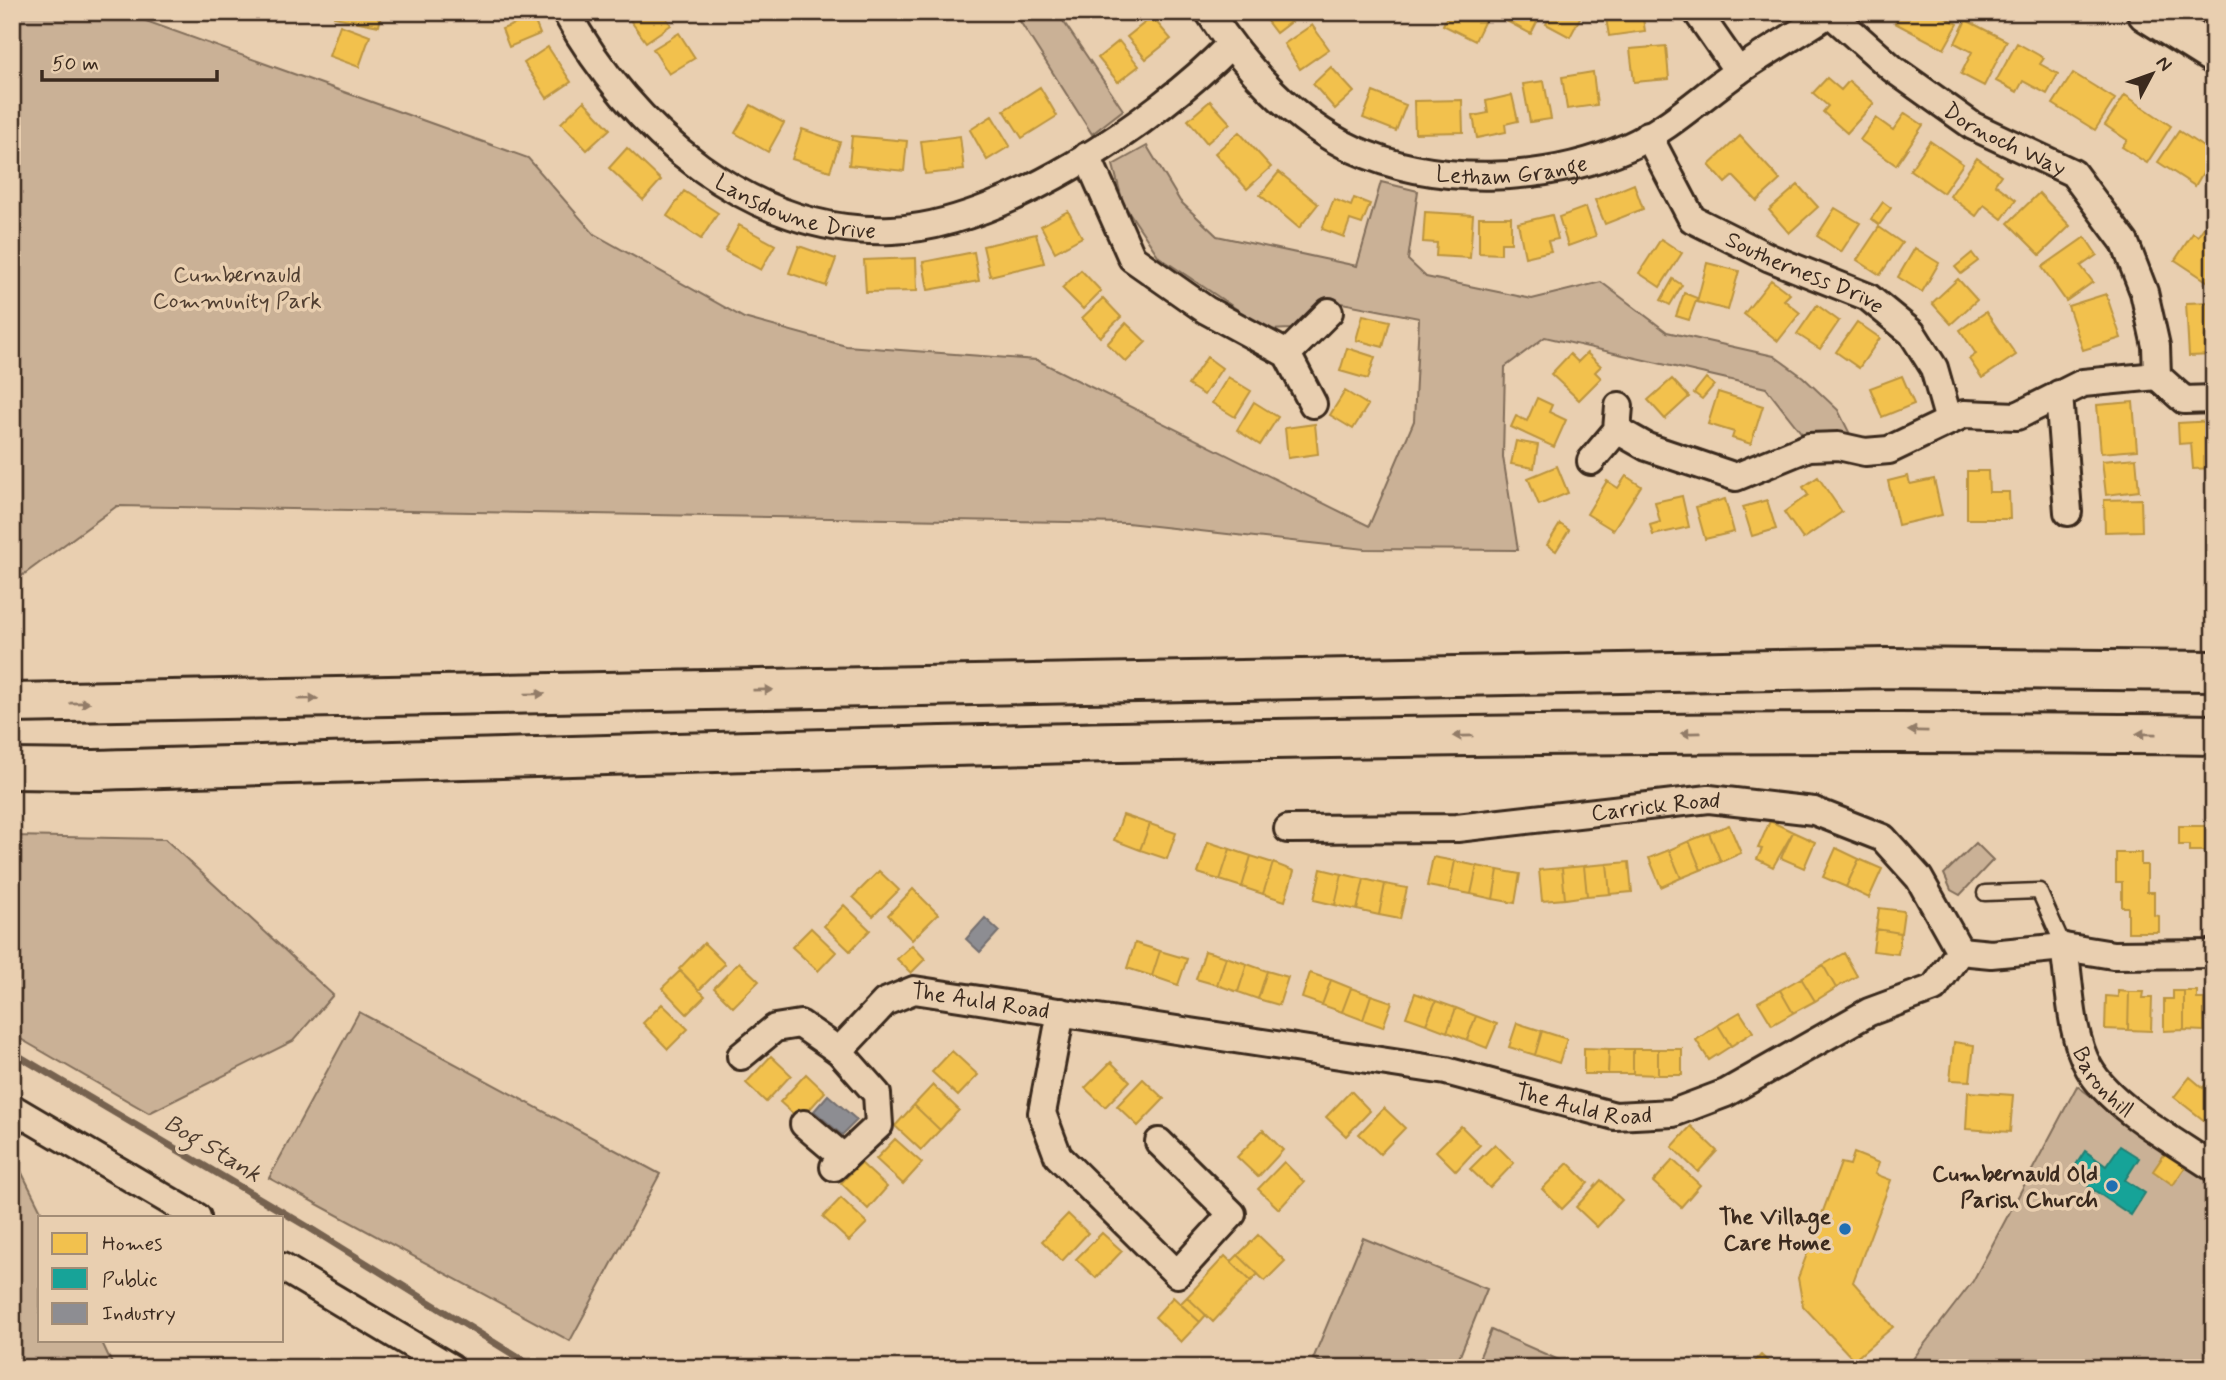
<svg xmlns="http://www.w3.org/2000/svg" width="2226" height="1380" viewBox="0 0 2226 1380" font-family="Mynerve,sans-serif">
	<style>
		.green { fill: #cab196; stroke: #826e5a; stroke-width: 2 }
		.homes { fill: #f2c14e; stroke: #bb9440; stroke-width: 2 }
		.public { fill: #17a398; stroke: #227f73; stroke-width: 2 }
		.industry { fill: #8d8d92; stroke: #746f6f; stroke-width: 2 }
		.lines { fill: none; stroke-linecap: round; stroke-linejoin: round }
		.stream { stroke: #766250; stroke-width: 7 }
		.lane-casing { stroke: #3b2a1e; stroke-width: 19 }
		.street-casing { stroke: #3b2a1e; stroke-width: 32 }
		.secondary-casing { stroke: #3b2a1e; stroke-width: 44 }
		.highway-casing { stroke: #3b2a1e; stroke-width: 44 }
		.lane { stroke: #e9cfb0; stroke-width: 14 }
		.street { stroke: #e9cfb0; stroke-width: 26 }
		.secondary { stroke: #e9cfb0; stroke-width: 38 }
		.highway { stroke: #e9cfb0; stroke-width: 38 }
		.oneway { fill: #927c67 }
		.poi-dot { fill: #1f6fb2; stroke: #e9cfb0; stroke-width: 2.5 }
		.labels { text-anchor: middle; stroke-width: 7; stroke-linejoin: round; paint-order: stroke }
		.street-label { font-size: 23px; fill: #3b2a1e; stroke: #e9cfb0 }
		.park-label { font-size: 23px; fill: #503e30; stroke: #e9cfb0 }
		.poi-label { font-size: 23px; font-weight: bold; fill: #3b2a1e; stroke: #e9cfb0; text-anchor: end }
		.water-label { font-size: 24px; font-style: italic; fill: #4f3d2f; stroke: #e9cfb0 }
	</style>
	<rect width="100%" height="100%" fill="#e9cfb0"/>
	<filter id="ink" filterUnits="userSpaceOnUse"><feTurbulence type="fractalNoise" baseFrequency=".0143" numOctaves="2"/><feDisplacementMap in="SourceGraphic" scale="14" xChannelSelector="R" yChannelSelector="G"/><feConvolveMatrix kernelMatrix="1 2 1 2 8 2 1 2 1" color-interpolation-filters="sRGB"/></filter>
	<g filter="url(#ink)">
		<!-- green -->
		<path class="green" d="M12 12H121L528 158 594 234 744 318 846 346 1037 360 1369 526 1414 421 1419 318 1332 301 1291 329 1268 330 1159 257 1123 203 1113 165 1147 146 1180 201 1217 236 1357 266 1381 182 1418 191 1408 260 1426 277 1532 299 1601 282 1667 332 1774 356 1803 377 1838 410 1850 434 1823 432 1803 435 1766 388 1545 337 1505 367 1503 457 1518 550 1365 549 1127 523 117 506 12 583Z
			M1014 12H1057L1123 110 1092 134Z
			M12 836 165 839 333 995 293 1041 149 1113 12 1034Z
			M1976 843 1993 860 1960 895 1951 890 1944 874Z
			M359 1012 660 1174 570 1341 269 1178Z
			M2077 1086 2214 1185V1368H1906L1973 1281Z
			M12 1153 44 1217H40V1340H101L114 1368H12Z
			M1363 1238 1487 1289 1455 1368H1335L1313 1359Z
			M1491 1330 1577 1368H1475Z"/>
		<!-- homes -->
		<path class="homes" d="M335 12H382L379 26 334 17Z
			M642 12H662L671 25 646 42 630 20Z
			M1260 12H1300L1301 14 1276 33Z
			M1449 12H1489L1475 41 1443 25Z
			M1502 12H1542L1531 34 1499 17Z
			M1553 12H1583L1570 37 1546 24Z
			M1605 12H1642L1645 31 1609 36Z
			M1901 12H1936L1958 24 1944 49 1895 23Z
			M533 17 540 34 509 47 502 29Z
			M1152 17 1171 39 1146 59 1127 37Z
			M1966 20 2007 41 1984 86 1961 74 1972 52 1955 43Z
			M340 25 370 36 359 67 329 56Z
			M1312 25 1329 49 1300 69 1284 44Z
			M679 33 695 58 669 74 653 49Z
			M1119 41 1139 66 1118 82 1098 58Z
			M2017 43 2044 58 2040 64 2058 74 2047 94 2023 81 2017 92 1996 81Z
			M1666 46 1669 79 1634 82 1630 49Z
			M548 47 571 82 547 98 524 63Z
			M1331 67 1354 92 1335 109 1313 84Z
			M1593 72 1597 105 1567 109 1562 77Z
			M2073 73 2115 99 2095 130 2053 104Z
			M1827 78 1841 90 1849 81 1874 103 1847 133 1823 112 1828 106 1813 93Z
			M1544 81 1551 119 1530 122 1523 84Z
			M1040 87 1057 116 1022 138 1004 110Z
			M1373 92 1406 105 1396 131 1363 118Z
			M1512 95 1518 121 1505 124 1506 132 1477 138 1473 116 1488 113 1486 101Z
			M2125 95 2171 126 2147 163 2122 147 2127 140 2105 125Z
			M1462 100 1463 132 1415 133 1414 101Z
			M584 101 610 129 587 150 561 123Z
			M1210 101 1230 123 1207 143 1188 120Z
			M751 105 784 123 768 152 735 133Z
			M1905 113 1923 125 1896 165 1860 140 1876 118 1893 130Z
			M992 116 1010 146 987 160 970 130Z
			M802 129 840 142 830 171 792 159Z
			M2179 131 2214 154 2195 186 2158 162Z
			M1239 132 1271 167 1247 189 1215 153Z
			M852 136 907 141 904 171 849 165Z
			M960 136 964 170 925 174 921 141Z
			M1740 136 1780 180 1757 201 1733 176 1725 183 1709 165Z
			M1930 141 1963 164 1943 193 1910 170Z
			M627 148 661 180 643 200 609 168Z
			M1977 158 2001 175 1995 184 2016 200 2002 219 1984 205 1976 216 1950 196Z
			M1279 172 1318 204 1299 228 1260 195Z
			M1634 184 1643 209 1605 224 1595 200Z
			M1798 185 1818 207 1789 233 1769 210Z
			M684 191 718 213 701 239 667 216Z
			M2039 193 2070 226 2040 255 2008 223Z
			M1354 198 1370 204 1362 224 1350 220 1344 237 1322 229 1334 199 1351 206Z
			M1883 202 1891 208 1879 225 1871 219Z
			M1586 207 1596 236 1568 246 1559 217Z
			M1835 208 1860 223 1841 252 1817 236Z
			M1068 211 1082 237 1055 252 1041 226Z
			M1425 212 1473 215 1470 258 1436 256 1437 243 1423 242Z
			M1552 215 1558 239 1548 241 1551 251 1525 257 1518 223Z
			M1479 217H1511V243H1501V254L1479 253Z
			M2211 217 2214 219V277L2210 283 2175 260 2193 233 2198 236Z
			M739 225 775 245 761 270 725 251Z
			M1879 227 1902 243 1880 275 1857 260Z
			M1036 234 1044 263 990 276 983 246Z
			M2085 237 2097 255 2081 266 2093 282 2066 301 2042 267Z
			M1661 239 1682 253 1660 287 1639 273Z
			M799 246 836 259 826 286 789 273Z
			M1915 248 1939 263 1922 292 1898 277Z
			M974 252 979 281 928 290 923 262Z
			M1972 253 1978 261 1961 274 1955 267Z
			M916 258 917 291 866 292 864 260Z
			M1707 263 1739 271 1728 310 1697 302Z
			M1081 270 1101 291 1083 309 1062 288Z
			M1673 279 1682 285 1670 305 1661 300Z
			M1958 279 1977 300 1951 324 1932 303Z
			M1771 280 1790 294 1784 300 1800 313 1778 341 1744 314Z
			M1684 293 1697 298 1689 320 1676 316Z
			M2106 294 2121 338 2083 350 2068 306Z
			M1103 298 1121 317 1100 337 1082 318Z
			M2211 302 2214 355 2189 356 2186 303Z
			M1817 305 1839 321 1820 349 1797 334Z
			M1986 312 2016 355 1982 378 1969 359 1976 354 1960 330Z
			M1363 315 1390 321 1383 347 1356 340Z
			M1857 322 1880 338 1859 368 1836 352Z
			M1126 323 1146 342 1126 362 1107 344Z
			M1347 348 1375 357 1368 379 1340 371Z
			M1587 353 1601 366 1595 372 1601 378 1579 400 1551 374 1570 354 1578 362Z
			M1207 357 1222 368 1204 395 1188 385Z
			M1902 376 1914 404 1882 417 1870 388Z
			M1228 377 1251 391 1235 417 1212 403Z
			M1706 378 1714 385 1702 399 1694 393Z
			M1672 379 1689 397 1665 419 1648 400Z
			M1345 391 1368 405 1353 429 1330 415Z
			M1718 392 1763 406 1751 444 1732 438 1734 432 1708 424Z
			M1537 398 1552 405 1549 412 1566 420 1554 447 1511 427 1516 416 1527 421Z
			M1254 402 1278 417 1260 445 1237 430Z
			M2133 402 2137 450 2101 453 2097 405Z
			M2214 421V468L2193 469 2191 443 2179 444 2178 423Z
			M1315 424 1318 454 1288 458 1285 428Z
			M1516 441 1538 445 1534 468 1511 464Z
			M2136 458 2139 491 2106 495 2102 461Z
			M1557 466 1568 493 1539 505 1528 478Z
			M1967 471H1988L1989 492H2009L2010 519H1967Z
			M1626 476 1641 486 1613 530 1587 514 1607 481 1618 488Z
			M1908 476 1910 484 1934 479 1942 515 1898 525 1888 481Z
			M1818 477 1842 512 1803 539 1784 512 1808 495 1803 487Z
			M1682 496 1689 527 1653 535 1650 525 1660 522 1655 502Z
			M1725 499 1734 532 1705 539 1696 507Z
			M2141 499 2142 531 2105 532 2104 500Z
			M1767 500 1776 529 1752 536 1743 507Z
			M1560 524 1569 530 1556 551 1547 545Z
			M1123 815 1150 824 1140 850 1114 840Z
			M1770 821 1793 832 1773 867 1757 859 1762 849 1758 848Z
			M1150 824 1176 833 1167 859 1140 850Z
			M1729 825 1741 853 1721 862 1709 833Z
			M2179 826H2214V845H2206V851H2189V845H2179Z
			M1793 832 1815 842 1804 868 1781 858Z
			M1709 833 1721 862 1701 870 1689 841Z
			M1689 841 1701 870 1681 878 1669 850Z
			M1208 842 1230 849 1220 880 1198 873Z
			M1836 848 1859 859 1846 887 1823 877Z
			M1230 849 1251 856 1242 887 1220 880Z
			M1669 850 1681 878 1661 887 1649 858Z
			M2116 853H2141V865H2147V892H2154V915L2159 916V932H2128V907H2122V882H2116Z
			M1251 856 1273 863 1263 894 1242 887Z
			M1433 857 1455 861 1449 890 1427 886Z
			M1859 859 1882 869 1869 898 1846 887Z
			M1455 861 1477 866 1471 894 1449 890Z
			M1629 862 1632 892 1610 894 1607 864Z
			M1273 863 1294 871 1285 901 1263 894Z
			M1607 864 1610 894 1587 896 1584 866Z
			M1477 866 1498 870 1493 899 1471 894Z
			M1584 866 1587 896 1565 899 1562 868Z
			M1562 868 1565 899 1542 901 1539 870Z
			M1321 869 1342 874 1335 905 1314 900Z
			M1498 870 1520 874 1515 903 1493 899Z
			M879 871 899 890 873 916 853 897Z
			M1342 874 1364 879 1357 910 1335 905Z
			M1364 879 1385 884 1379 915 1357 910Z
			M1385 884 1407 888 1400 919 1379 915Z
			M913 889 938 914 912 940 888 915Z
			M844 905 870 930 850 951 824 926Z
			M1879 908 1904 911 1901 933 1876 929Z
			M811 928 836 952 818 971 792 947Z
			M1876 929 1901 933 1898 954 1873 951Z
			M704 943 725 964 699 990 679 969Z
			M1135 943 1160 951 1152 976 1127 968Z
			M912 945 925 959 911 973 897 959Z
			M1160 951 1187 959 1178 985 1152 976Z
			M1205 951 1226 957 1217 985 1196 979Z
			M1844 953 1857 976 1836 988 1823 965Z
			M1226 957 1247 964 1238 992 1217 985Z
			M739 962 759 981 733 1007 714 988Z
			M1247 964 1267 971 1258 999 1238 992Z
			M1823 965 1836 988 1815 1001 1801 978Z
			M680 971 705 996 687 1014 662 988Z
			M1267 971 1288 977 1279 1005 1258 999Z
			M1310 973 1331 980 1322 1005 1302 998Z
			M1801 978 1815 1001 1793 1013 1780 990Z
			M1331 980 1351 988 1342 1012 1322 1005Z
			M1351 988 1371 995 1363 1020 1342 1012Z
			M1780 990 1793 1013 1772 1025 1758 1002Z
			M2118 991 2129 992 2128 1030 2105 1029 2106 996 2118 997Z
			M2173 991H2184V1030L2164 1031V999H2173Z
			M2184 991H2197V999H2204V1031L2184 1030Z
			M2129 992H2144L2143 998H2152L2151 1031 2128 1030Z
			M1415 993 1436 1001 1426 1024 1406 1017Z
			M1371 995 1392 1002 1383 1027 1363 1020Z
			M1436 1001 1456 1008 1447 1032 1426 1024Z
			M662 1004 688 1029 668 1049 643 1023Z
			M1456 1008 1476 1016 1467 1040 1447 1032Z
			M1740 1012 1753 1032 1731 1046 1718 1025Z
			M1476 1016 1497 1024 1487 1048 1467 1040Z
			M1517 1023 1542 1031 1535 1055 1509 1047Z
			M1718 1025 1731 1046 1709 1060 1696 1040Z
			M1542 1031 1567 1039 1559 1063 1535 1055Z
			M1954 1042 1974 1045 1970 1081 1950 1080Z
			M1584 1048 1609 1049 1608 1074H1584Z
			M1609 1049H1633V1074H1608Z
			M1633 1049H1658V1075L1633 1074Z
			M1658 1049H1682V1075H1658Z
			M952 1051 978 1075 958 1096 932 1072Z
			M771 1056 791 1075 766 1102 746 1083Z
			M1111 1062 1130 1081 1105 1107 1085 1088Z
			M806 1074 825 1092 800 1120 780 1102Z
			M2190 1077 2203 1088 2207 1082 2214 1087V1121L2210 1125 2174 1097Z
			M1143 1079 1164 1099 1138 1126 1117 1106Z
			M933 1085 959 1110 940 1130 914 1105Z
			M1351 1091 1370 1111 1346 1136 1326 1117Z
			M1968 1092 2013 1095 2010 1132 1966 1129Z
			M914 1105 940 1130 921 1150 895 1126Z
			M1384 1108 1405 1128 1380 1154 1359 1134Z
			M1461 1126 1480 1145 1456 1171 1436 1151Z
			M1691 1126 1717 1151 1698 1172 1672 1147Z
			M1263 1130 1283 1150 1258 1177 1237 1157Z
			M895 1139 922 1163 903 1184 876 1159Z
			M1495 1144 1514 1163 1490 1188 1470 1169Z
			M2166 1152 2186 1166 2173 1185 2153 1171Z
			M1854 1153 1879 1163 1875 1174 1891 1180 1853 1282 1893 1327 1854 1360 1803 1306 1798 1278 1841 1163 1850 1165Z
			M1673 1160 1700 1185 1681 1207 1653 1182Z
			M1284 1162 1304 1182 1279 1209 1258 1189Z
			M861 1163 887 1187 868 1209 841 1183Z
			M1568 1163 1588 1183 1562 1209 1542 1189Z
			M1601 1180 1622 1200 1597 1227 1576 1207Z
			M841 1198 867 1223 849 1241 823 1217Z
			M1068 1214 1088 1233 1062 1261 1042 1241Z
			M1102 1233 1122 1251 1096 1278 1076 1259Z
			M1258 1235 1285 1261 1265 1281 1238 1255Z
			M1238 1255 1258 1274 1251 1281 1231 1262Z
			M1225 1256 1251 1281 1213 1322 1187 1297Z
			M1173 1297 1200 1322 1181 1342 1155 1317Z
			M1187 1297 1206 1315 1200 1322 1180 1304Z
			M1761 1355 1775 1368H1749Z"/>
		<!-- public -->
		<path class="public" d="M2120 1146 2139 1158 2125 1180 2145 1193 2131 1215 2070 1174 2085 1151 2106 1166Z"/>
		<!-- industry -->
		<path class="industry" d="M985 918 999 931 980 952 966 939Z
			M828 1095 857 1120 842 1135 814 1111Z"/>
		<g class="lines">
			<!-- stream -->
			<path class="stream" d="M12 1052 308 1227 535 1368"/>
			<defs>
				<path id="lane" d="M1985 893 2039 891 2064 947"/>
				<g id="street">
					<path id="s1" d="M566 12C630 129 751 236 892 230 1002 226 1155 122 1230 45"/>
					<path id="s2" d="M1209 12C1243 66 1294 122 1353 149 1436 187 1545 183 1628 147 1669 129 1701 97 1737 72 1767 51 1800 33 1831 12"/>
					<path d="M1697 12 1738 71"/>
					<path id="s3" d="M1830 13 1893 69 1973 126 2073 173 2125 243 2144 292 2156 346 2157 376 2184 400 2214 399"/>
					<path id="s4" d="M1648 135 1692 219 1770 258 1868 297 1912 333 1934 368 1949 421"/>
					<path d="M1087 156 1132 258 1206 310 1287 354 1313 404"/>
					<path d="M1287 354 1329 312"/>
					<path d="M2059 394 2068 512"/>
					<path d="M1617 430 1647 447 1736 477 1809 447 1838 446 1865 452 1889 450 1964 414 2017 416 2083 383 2157 376"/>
					<path d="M1591 461 1617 430 1619 406"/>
					<path id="s5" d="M1288 829 1457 828 1709 799 1814 811 1883 838 1919 878 1960 951"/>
					<path id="s6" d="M2064 947C2070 985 2070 1035 2089 1068 2110 1106 2177 1143 2214 1168"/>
					<path d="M1061 1012 1042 1113 1058 1156 1177 1274 1232 1214 1159 1142"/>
					<path id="s7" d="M839 1051 885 1002 914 990 1446 1071 1615 1116 1673 1113 1726 1093 1869 1012 1934 988 1960 951 1991 954 2064 947 2113 955 2214 954"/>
					<path d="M741 1056 775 1028 800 1024 839 1051 877 1094 879 1125 834 1167"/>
					<path d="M12 1108 197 1217"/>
					<path d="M804 1124 844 1158"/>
					<path d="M282 1267 451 1368"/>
				</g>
				<path id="secondary" d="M2147 12 2214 54"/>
				<path id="highway" d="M12 703 1886 668 2214 671
					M12 769 94 770C801 749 1507 726 2214 735"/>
			</defs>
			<!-- lane casing -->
			<use href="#lane" class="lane-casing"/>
			<!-- street casing -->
			<use href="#street" class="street-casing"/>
			<!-- secondary casing -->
			<use href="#secondary" class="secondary-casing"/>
			<!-- highway casing -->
			<use href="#highway" class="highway-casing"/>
			<!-- lane -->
			<use href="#lane" class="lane"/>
			<!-- street -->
			<use href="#street" class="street"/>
			<!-- secondary -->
			<use href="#secondary" class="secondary"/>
			<!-- highway -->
			<use href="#highway" class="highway"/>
		</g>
		<!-- one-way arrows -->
		<defs><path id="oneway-solid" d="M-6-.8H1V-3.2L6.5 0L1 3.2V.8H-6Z" transform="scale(1.75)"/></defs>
		<g class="oneway">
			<use href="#oneway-solid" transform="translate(763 690) rotate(-1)"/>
			<use href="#oneway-solid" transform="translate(535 694) rotate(-1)"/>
			<use href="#oneway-solid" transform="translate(308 699) rotate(-1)"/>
			<use href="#oneway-solid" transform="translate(80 703) rotate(-1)"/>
			<use href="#oneway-solid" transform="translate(1918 731) rotate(-179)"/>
			<use href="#oneway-solid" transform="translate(1691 733) rotate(179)"/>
			<use href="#oneway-solid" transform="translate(2146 734) rotate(-179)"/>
			<use href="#oneway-solid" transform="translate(1463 736) rotate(179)"/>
		</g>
	</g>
	<!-- markers -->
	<g class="poi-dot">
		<circle cx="2112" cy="1186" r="7"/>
		<circle cx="1845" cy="1229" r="7"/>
	</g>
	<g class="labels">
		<!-- street labels -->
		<g class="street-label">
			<text dy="8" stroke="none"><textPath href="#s3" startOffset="217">Dornoch Way</textPath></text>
			<text dy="8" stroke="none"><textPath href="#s2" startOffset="364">Letham Grange</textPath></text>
			<text dy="8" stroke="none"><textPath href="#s1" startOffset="312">Lansdowne Drive</textPath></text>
			<text dy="8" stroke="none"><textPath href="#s4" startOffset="220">Southerness Drive</textPath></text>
			<text dy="8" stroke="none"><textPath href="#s5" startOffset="369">Carrick Road</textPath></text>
			<text dy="8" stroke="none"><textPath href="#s7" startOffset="166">The Auld Road</textPath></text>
			<text dy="8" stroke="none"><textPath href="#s6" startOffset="144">Baronhill</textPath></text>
			<text dy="8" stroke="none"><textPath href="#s7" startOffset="779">The Auld Road</textPath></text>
		</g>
		<!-- park labels -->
		<g class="park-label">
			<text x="237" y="282">Cumbernauld<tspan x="237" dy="26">Community Park</tspan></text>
		</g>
		<!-- poi labels -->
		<g class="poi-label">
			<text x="2098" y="1181">Cumbernauld Old<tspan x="2098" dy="26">Parish Church</tspan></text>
			<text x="1831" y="1224">The Village<tspan x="1831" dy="26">Care Home</tspan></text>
		</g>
		<!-- water labels -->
		<g class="water-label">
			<text transform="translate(213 1148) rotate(31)" y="8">Bog Stank</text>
		</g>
	</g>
	<!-- margin -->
	<rect width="2226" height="1380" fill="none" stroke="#e9cfb0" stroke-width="42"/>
	<rect x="21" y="21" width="2184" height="1338" fill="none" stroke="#3b2a1e" stroke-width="2.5" filter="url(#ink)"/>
	<!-- legend -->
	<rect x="38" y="1216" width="245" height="126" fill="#e9cfb0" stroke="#a38d76" stroke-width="2"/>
	<rect x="52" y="1233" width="35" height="21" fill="#f2c14e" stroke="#a38d76" stroke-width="2"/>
	<text x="102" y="1250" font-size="21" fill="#3b2a1e">Homes</text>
	<rect x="52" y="1268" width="35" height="21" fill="#17a398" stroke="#a38d76" stroke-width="2"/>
	<text x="102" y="1286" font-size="21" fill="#3b2a1e">Public</text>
	<rect x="52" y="1303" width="35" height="21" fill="#8d8d92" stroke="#a38d76" stroke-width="2"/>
	<text x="102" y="1320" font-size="21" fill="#3b2a1e">Industry</text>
	<!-- north arrow -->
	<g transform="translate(2152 74) rotate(49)" stroke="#e9cfb0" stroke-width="5" paint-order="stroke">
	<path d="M0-5L12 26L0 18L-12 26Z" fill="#3b2a1e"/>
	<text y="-10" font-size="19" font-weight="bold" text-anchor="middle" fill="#3b2a1e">N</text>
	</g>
	<!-- scale -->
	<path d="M42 70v10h175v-10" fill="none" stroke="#3b2a1e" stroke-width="3.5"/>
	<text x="52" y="70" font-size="21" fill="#3b2a1e" stroke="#e9cfb0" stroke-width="5" paint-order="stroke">50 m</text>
</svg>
